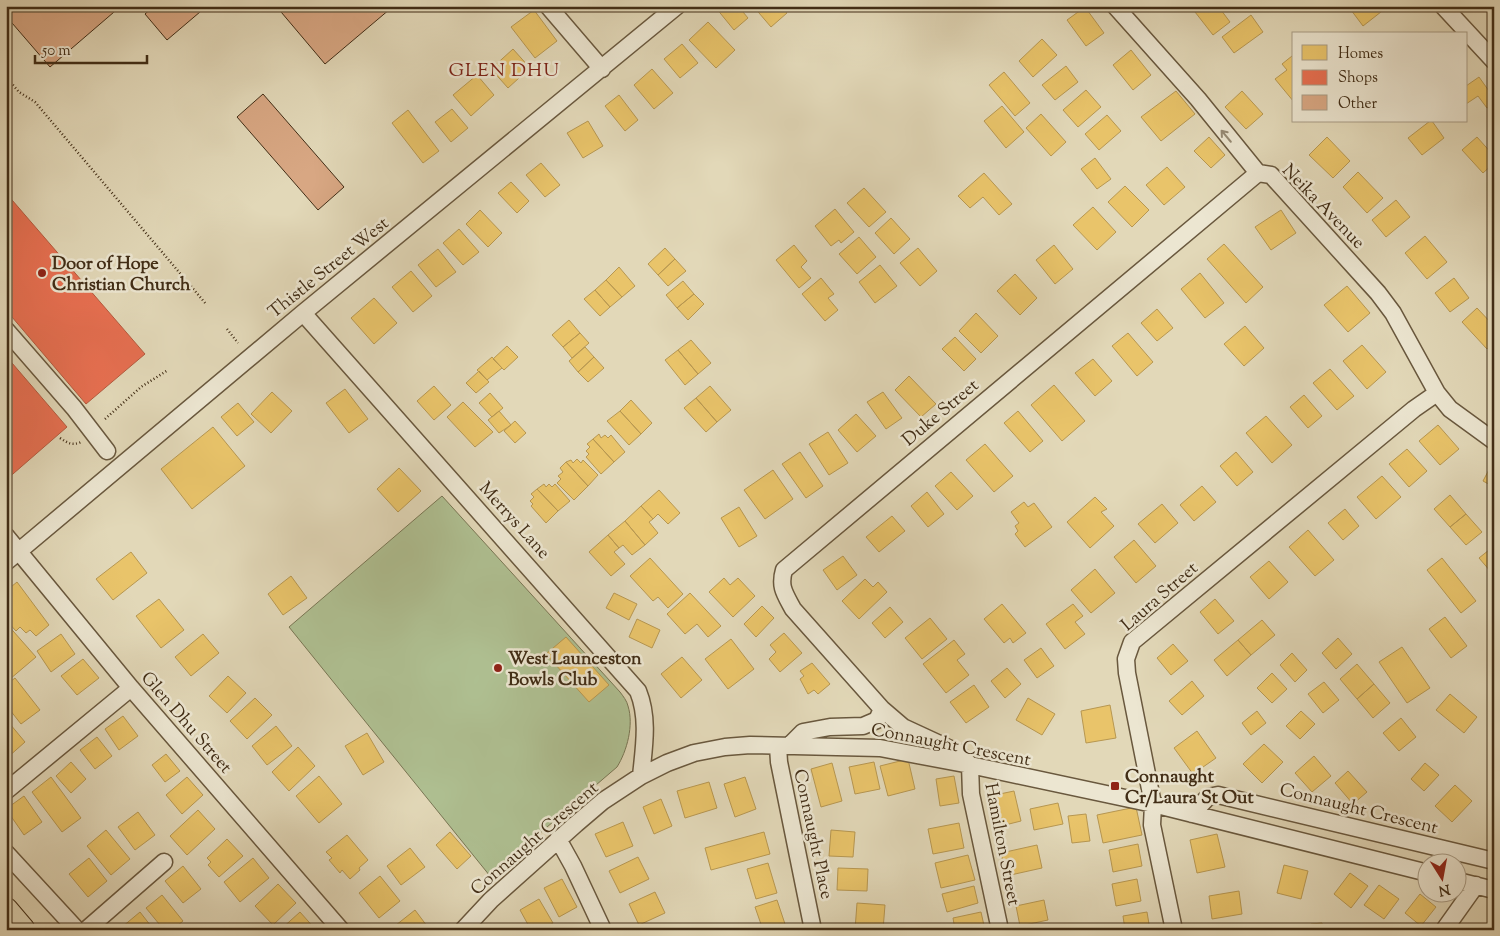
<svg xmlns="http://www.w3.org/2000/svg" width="1500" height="936" viewBox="0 0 1500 936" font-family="'Sorts Mill Goudy',serif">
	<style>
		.green { fill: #afc092; stroke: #787654 }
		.homes { fill: #e9c46a; stroke: #b79751 }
		.shops { fill: #e76f51; stroke: #b55b3f }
		.building { fill: #d8a783; stroke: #412d16 }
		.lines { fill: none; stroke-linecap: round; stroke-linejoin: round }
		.minor-casing { stroke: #69583e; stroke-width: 19 }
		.highway-casing { stroke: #412d16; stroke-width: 26 }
		.path { stroke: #412d16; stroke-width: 2.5; stroke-dasharray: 1 2.5; stroke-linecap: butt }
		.minor { stroke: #ece6d1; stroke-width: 16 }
		.highway { stroke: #e2d8b8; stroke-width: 24 }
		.oneway { stroke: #968a74 }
		.poi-dot { fill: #8f2418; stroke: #ece6d1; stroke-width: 2 }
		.labels { text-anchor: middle; stroke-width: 5; stroke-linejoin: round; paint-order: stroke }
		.street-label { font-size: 18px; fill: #412d16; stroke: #ece6d1 }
		.poi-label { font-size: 18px; font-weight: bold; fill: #412d16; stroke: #ece6d1; text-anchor: start }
		.neighbourhood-label { font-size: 19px; letter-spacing: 1px; fill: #7a1f14; stroke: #ece6d1 }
	</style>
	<rect width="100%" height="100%" fill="#e2d8b8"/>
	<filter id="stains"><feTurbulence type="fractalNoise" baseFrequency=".004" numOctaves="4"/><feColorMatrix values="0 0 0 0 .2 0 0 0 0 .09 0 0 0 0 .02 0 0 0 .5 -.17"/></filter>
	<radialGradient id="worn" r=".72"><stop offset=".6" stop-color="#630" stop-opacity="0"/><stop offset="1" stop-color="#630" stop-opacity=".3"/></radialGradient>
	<!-- green -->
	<path class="green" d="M442 496 620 692C623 696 627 701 628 706 634 725 627 751 617 767L490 876 289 627Z"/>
	<!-- homes -->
	<path class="homes" d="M717 6H738L748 18 734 30 716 8Z
		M753 6H781L787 13 771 27Z
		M1203 6H1218L1230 22 1213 35 1195 12Z
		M1348 6H1385L1386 8 1363 26Z
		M1085 7 1104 33 1086 46 1067 20Z
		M534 10 557 41 535 58 511 27Z
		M1251 15 1263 32 1234 53 1222 37Z
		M708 22 735 50 716 68 689 40Z
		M1042 39 1057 55 1033 77 1019 61Z
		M682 44 698 63 680 78 664 59Z
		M513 49 530 68 508 88 491 69Z
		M1131 50 1151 75 1133 90 1113 65Z
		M1292 56 1294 58V102L1275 79 1287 70 1282 64Z
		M1066 66 1078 82 1055 100 1042 85Z
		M652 69 673 93 654 109 634 85Z
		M1004 72 1030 103 1015 116 989 85Z
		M477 75 494 95 471 116 453 95Z
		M1479 77 1494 98V104L1487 108 1478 96 1466 104V86Z
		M1086 90 1101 107 1078 127 1063 110Z
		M1176 91 1195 114 1161 141 1141 117Z
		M1242 91 1263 114 1246 129 1225 107Z
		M619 95 638 120 625 131 605 106Z
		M1002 106 1024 132 1006 148 984 121Z
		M452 109 468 128 451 142 435 122Z
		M408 110 439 151 423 163 392 123Z
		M1041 114 1066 142 1051 156 1026 128Z
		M1107 115 1121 131 1099 150 1085 134Z
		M588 121 603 146 583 158 567 133Z
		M1430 121H1432L1444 138 1422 155 1408 138Z
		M1209 137 1225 155 1211 168 1194 151Z
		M1327 137 1350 161 1333 178 1309 155Z
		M1477 137 1494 156V163L1483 173 1462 150Z
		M1095 158 1111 179 1097 189 1081 169Z
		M541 163 560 185 545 197 526 175Z
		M1167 167 1185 187 1164 205 1146 185Z
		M1358 172 1383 198 1367 213 1343 187Z
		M984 173 1012 204 999 215 983 197 970 208 958 196Z
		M511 182 529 201 517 213 498 193Z
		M1125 186 1149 210 1132 227 1108 202Z
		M864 188 886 212 869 227 847 203Z
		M1396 200 1410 217 1386 237 1372 220Z
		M1093 207 1116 232 1097 250 1073 225Z
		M835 209 854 232 841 243 839 240 831 246 815 226Z
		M480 210 502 233 488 247 466 224Z
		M1281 210 1296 233 1271 250 1255 227Z
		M891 218 910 239 894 254 875 233Z
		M459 229 479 252 463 265 443 243Z
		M1425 236 1447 262 1427 279 1405 253Z
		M859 237 876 257 857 274 839 254Z
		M1224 244 1263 287 1246 303 1207 259Z
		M794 245 807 261 801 267 811 278 799 288 776 260Z
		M1054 245 1073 269 1055 284 1036 260Z
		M665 248 675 259 658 275 648 264Z
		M918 248 937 271 920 286 900 263Z
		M438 249 456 272 436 287 418 265Z
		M675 259 686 271 668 286 658 275Z
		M880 265 897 286 875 303 859 282Z
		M619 267 635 286 622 297 606 280Z
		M411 271 432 296 413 312 392 287Z
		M1200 273 1224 303 1205 318 1181 289Z
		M1015 274 1037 298 1020 315 997 291Z
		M821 278 834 294 828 298 838 310 825 321 802 294Z
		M1454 278 1469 298 1450 312 1435 293Z
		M606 280 622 297 610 307 595 290Z
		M683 281 694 294 677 308 666 295Z
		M1347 286 1370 313 1348 332 1324 305Z
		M595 290 610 307 600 316 584 299Z
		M694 294 704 304 688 320 677 308Z
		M374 298 397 323 374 344 351 318Z
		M1477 308 1494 326V342L1487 349 1462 322Z
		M1157 309 1173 328 1157 341 1141 323Z
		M976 313 998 336 981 353 959 331Z
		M569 320 580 333 563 347 552 335Z
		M1245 326 1264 348 1244 366 1224 344Z
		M580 333 589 343 572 358 563 347Z
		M1128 333 1153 362 1137 376 1112 346Z
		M955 337 976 359 964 371 942 349Z
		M691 340 711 363 698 374 678 350Z
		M1362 345 1386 372 1367 389 1343 361Z
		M507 346 518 357 504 370 493 359Z
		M585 347 594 357 578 372 569 361Z
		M678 350 698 374 685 385 665 360Z
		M492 357 502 368 487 380 477 370Z
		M594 357 604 368 588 382 578 372Z
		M1093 359 1112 381 1095 396 1075 373Z
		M1330 369 1354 396 1337 410 1313 383Z
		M479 371 489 382 476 393 466 383Z
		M909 376 936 404 921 417 895 390Z
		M1054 385 1085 421 1062 441 1031 405Z
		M434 386 451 405 434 420 417 401Z
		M710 386 731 410 717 422 696 398Z
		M345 389 368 419 349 433 326 403Z
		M272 392 292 411 271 433 251 414Z
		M883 392 902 418 886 429 867 402Z
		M490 393 503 408 492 417 479 403Z
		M1304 395 1322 416 1308 428 1290 407Z
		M696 398 717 422 706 432 684 408Z
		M631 400 652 423 641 434 620 411Z
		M463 402 493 432 475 447 447 417Z
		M238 403 254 422 237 436 221 417Z
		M499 411 511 425 499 433 488 420Z
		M620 411 641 434 629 445 607 421Z
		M1018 411 1043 441 1030 452 1004 423Z
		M856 414 876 436 857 452 838 430Z
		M1266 416 1292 445 1272 463 1246 433Z
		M515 421 526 433 515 443 504 431Z
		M1438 425 1459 449 1440 465 1419 441Z
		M213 427 245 466 192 509 161 469Z
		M828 432 848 463 829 475 809 444Z
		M599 434 601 438 605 435 608 438 611 435 625 452 614 462 593 439Z
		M593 439 614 462 601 474 586 457 589 454 586 451 590 447 587 444Z
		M985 444 1013 476 994 492 966 460Z
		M1407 449 1427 471 1409 487 1389 464Z
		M800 452 823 486 806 498 782 464Z
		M1236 452 1253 472 1237 486 1220 466Z
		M577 459 581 463 583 460 598 475 588 486 566 462 571 460 573 463Z
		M566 462 588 486 574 500 557 483 561 479 558 476 563 472 560 468Z
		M1493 462 1494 463V487L1483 481Z
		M399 468 421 491 398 512 377 489Z
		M773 470 793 499 765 519 744 490Z
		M951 472 973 496 957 510 935 486Z
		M1382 476 1401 497 1376 519 1357 497Z
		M544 484 546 487 549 484 552 487 555 484 570 501 558 511 537 489Z
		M1202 486 1216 502 1194 521 1180 505Z
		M537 489 558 511 546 523 531 506 533 504 530 501 534 497 531 494Z
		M659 490 680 513 668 524 658 514 653 519 641 506Z
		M927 492 944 514 928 527 911 506Z
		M1450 495 1466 514 1450 527 1434 509Z
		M1095 497 1107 509 1101 512 1114 526 1090 548 1067 522Z
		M1024 502 1028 507 1034 503 1052 527 1025 547 1015 534 1018 531 1015 526 1019 523 1011 512Z
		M1162 504 1178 523 1155 543 1138 524Z
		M641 506 653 519 649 522 658 533 645 545 625 521Z
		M739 507 757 536 739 547 721 518Z
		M1345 509 1359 526 1343 540 1328 523Z
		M1466 514 1482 532 1466 545 1450 527Z
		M892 516 905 531 879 552 866 537Z
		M625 521 645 545 632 555 623 545 619 548 608 535Z
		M1308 530 1334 560 1315 576 1289 547Z
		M608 535 619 548 614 552 625 564 611 576 589 552Z
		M1134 540 1156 566 1136 583 1114 557Z
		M1494 546V569L1491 572 1479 558Z
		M131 552 147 573 113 600 96 579Z
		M843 556 857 575 837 590 823 570Z
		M650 558 683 594 668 608 658 597 653 601 630 576Z
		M1442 558 1476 601 1461 613 1427 570Z
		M1269 561 1288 582 1269 599 1250 577Z
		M1095 569 1115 593 1091 613 1071 590Z
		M291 576 307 598 283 615 268 594Z
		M724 578 730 585 738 578 755 596 733 617 709 592Z
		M865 579 873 587 878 582 887 592 859 619 842 601Z
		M17 582 49 625 36 636 30 630 26 633 20 627 16 631 6 620 8 593 6 591Z
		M614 593 637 604 629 620 606 608Z
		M690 593 721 626 708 637 697 624 685 634 667 614Z
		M159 599 184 630 161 648 136 616Z
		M1215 599 1234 621 1218 634 1200 612Z
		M1002 604 1026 633 1013 643 1010 638 1004 643 984 619Z
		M1073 604 1083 616 1075 622 1085 634 1065 649 1046 624Z
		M762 606 774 618 756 637 744 624Z
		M890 607 903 622 885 638 872 623Z
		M1445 617 1467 646 1451 658 1429 629Z
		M930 618 947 639 922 659 905 638Z
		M637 619 660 630 652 648 629 637Z
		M1262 620 1275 635 1251 655 1238 640Z
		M6 623 36 657 10 679 6 674Z
		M784 633 802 653 780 672 769 659 776 652 770 645Z
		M61 634 75 654 51 672 37 651Z
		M203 634 219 653 191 676 175 657Z
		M566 637 609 685 589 702 546 654Z
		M1338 638 1352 654 1336 669 1322 653Z
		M731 639 754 669 728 689 705 659Z
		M954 640 965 654 957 660 969 675 946 693 923 664Z
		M1238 640 1251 655 1227 676 1214 660Z
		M1173 644 1188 661 1171 675 1157 658Z
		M1402 647 1430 688 1407 703 1379 662Z
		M1041 648 1054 666 1037 678 1024 660Z
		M1292 653 1307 670 1295 682 1280 665Z
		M682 657 702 680 681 698 661 674Z
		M83 659 99 678 77 695 61 676Z
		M812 663 830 684 818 694 814 690 808 694 800 679 804 676 800 671Z
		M1357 664 1374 684 1357 699 1340 679Z
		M1007 668 1021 684 1005 698 991 681Z
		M1272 673 1287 689 1272 703 1257 688Z
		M228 676 246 693 227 713 209 696Z
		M15 678 40 710 21 724 6 705V685Z
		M1192 681 1204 696 1182 715 1169 701Z
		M1324 682 1339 700 1323 713 1308 694Z
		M1374 684 1390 703 1373 718 1357 699Z
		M974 685 989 707 966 723 950 702Z
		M1450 694 1477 717 1464 733 1436 710Z
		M255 698 272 715 247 739 230 721Z
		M1028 698 1055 714 1042 735 1016 720Z
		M1110 705 1116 738 1086 743 1081 711Z
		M1257 711 1266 723 1251 735 1242 723Z
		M1301 711 1315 724 1300 739 1286 726Z
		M123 716 138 736 119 750 105 729Z
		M1401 718 1416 737 1399 751 1383 733Z
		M10 724 25 742 7 758 6 727Z
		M276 726 292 746 267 765 252 746Z
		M1197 731 1216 758 1193 774 1174 748Z
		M367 733 384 762 363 775 345 746Z
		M97 737 112 756 95 769 80 750Z
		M1264 744 1283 762 1262 783 1243 764Z
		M298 747 315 766 289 791 272 772Z
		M166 754 180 771 165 782 152 765Z
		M1314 756 1331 776 1312 792 1295 773Z
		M908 759 915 789 888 796 880 766Z
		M71 762 86 779 71 793 56 776Z
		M874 762 880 789 855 794 849 767Z
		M832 763 842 801 821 807 811 769Z
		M1425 763 1439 775 1424 791 1411 779Z
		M1348 771 1367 792 1353 804 1335 783Z
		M319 776 342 804 319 823 296 796Z
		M954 776 959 803 940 806 936 779Z
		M51 777 81 818 62 832 32 792Z
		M187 777 203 795 182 814 166 795Z
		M745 777 756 809 735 817 724 784Z
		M709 782 717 808 685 818 677 791Z
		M1455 785 1472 801 1452 822 1435 806Z
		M1014 791 1021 821 1001 826 995 795Z
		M24 796 42 822 24 835 6 809Z
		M661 799 672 826 654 834 643 807Z
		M1058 803 1063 824 1034 830 1030 809Z
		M1136 807 1142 835 1103 843 1097 815Z
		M198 810 215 829 187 855 170 836Z
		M138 812 155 835 135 850 118 827Z
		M1086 814 1090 841 1072 843 1068 816Z
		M623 822 633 846 606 857 595 834Z
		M959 823 964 848 933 854 928 829Z
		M106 830 130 859 111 875 87 846Z
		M831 830 855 832 853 857 829 856Z
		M450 832 471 856 457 869 436 845Z
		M764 832 770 854 711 870 705 848Z
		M1217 834 1225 867 1197 873 1190 840Z
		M347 835 368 860 359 868 360 870 350 879 342 870 340 873 329 860 332 858 326 852Z
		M227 839 243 856 219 877 208 865 211 862 207 858Z
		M1138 844 1142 866 1113 872 1109 850Z
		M1037 845 1042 868 1006 876 1001 853Z
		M410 848 425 867 401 885 387 866Z
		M968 855 975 880 941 888 935 863Z
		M638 857 649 879 620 893 609 871Z
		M89 858 107 881 88 897 69 874Z
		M253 858 269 878 240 902 224 882Z
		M768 863 777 893 756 899 747 869Z
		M1284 865 1308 871 1301 899 1277 893Z
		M183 866 201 889 183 903 165 881Z
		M838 868 868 869 867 891 837 890Z
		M1350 873 1368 886 1351 908 1334 894Z
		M380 876 400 901 379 918 359 893Z
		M562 879 577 907 559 917 544 888Z
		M1137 879 1141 901 1116 906 1112 884Z
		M278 884 296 903 273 925 255 906Z
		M1379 885 1399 899 1384 919 1364 905Z
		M974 886 978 903 947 912 942 894Z
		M1239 891 1242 914 1212 919 1209 896Z
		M655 892 665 913 639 925 629 904Z
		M1420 894 1436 907 1421 926 1405 913Z
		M162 895 183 921 172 930H164L146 908Z
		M539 899 553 923 541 930H531L520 910Z
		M777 900 787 930H763L755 907Z
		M1044 900 1048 920 1020 926 1016 906Z
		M857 903 885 905 883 930H855Z
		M415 910 430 930H391V929Z
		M140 912 154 930H124L122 927Z
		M300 912 316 930H280Z
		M981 912 985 930H955L953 918Z
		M1147 912 1150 930H1125L1123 916Z
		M1322 923 1323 930H1312L1311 924Z
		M1243 925 1244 930H1214Z"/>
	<!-- shops -->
	<path class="shops" d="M6 193 145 354 86 404 6 310Z
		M6 356 67 427 6 480Z"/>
	<!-- building -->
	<path class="building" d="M6 6H121L50 67 6 16Z
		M154 6H207L167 40 145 14Z
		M276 6H387L390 9 325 64Z
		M263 94 344 187 318 210 237 117Z"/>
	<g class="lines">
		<defs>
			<path id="minor" d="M548 6 602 69
				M1115 6 1198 99 1258 173 1271 175 1378 293 1393 313 1437 393 1450 409 1494 441
				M1443 6 1494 61
				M303 313 638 691C649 718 644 747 641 776
				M6 330 74 408 107 451
				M6 536 131 688 341 930
				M6 562 303 313 677 6
				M778 746 779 762 813 930
				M789 746 803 732 830 727 863 726 877 720 882 709
				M6 791 131 688
				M1192 814 1208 797 1218 795 1494 861
				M558 839 573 866 603 930
				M6 853 77 930
				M1458 881 1494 890
				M86 930 164 862
				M463 930 491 900 576 824 603 801 641 776 667 763 694 753 725 747 750 745 880 748 970 765 1153 804 1428 873
				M1000 930 971 794 970 765 957 752 903 727 882 709 793 609C785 594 779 587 784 570L1258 173
				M1174 930 1152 825 1153 804 1149 784 1127 673 1126 659 1132 642 1414 409 1437 393
				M1444 930 1476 885"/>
			<path id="highway" d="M6 910 23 930"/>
		</defs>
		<!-- minor casing -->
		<use href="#minor" class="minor-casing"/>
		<!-- highway casing -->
		<use href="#highway" class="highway-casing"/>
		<!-- path -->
		<path class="path" d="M6 77 19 92 35 102 206 304
			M227 329 238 343
			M105 419 141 387 168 370
			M60 438C68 443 72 446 81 442"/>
		<!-- minor -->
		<use href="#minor" class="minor"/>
		<!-- highway -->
		<use href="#highway" class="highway"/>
	</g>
	<!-- one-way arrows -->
	<defs><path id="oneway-shaft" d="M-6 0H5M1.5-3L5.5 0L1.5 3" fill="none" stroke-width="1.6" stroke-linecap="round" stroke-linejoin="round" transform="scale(1.25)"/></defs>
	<use class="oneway" href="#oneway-shaft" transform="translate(1226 136) rotate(-130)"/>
	<!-- markers -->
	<g class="poi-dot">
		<circle cx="42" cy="273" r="5"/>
		<circle cx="498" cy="668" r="5"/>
		<rect x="1110" y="781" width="10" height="10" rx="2.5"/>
	</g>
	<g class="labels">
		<!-- street labels -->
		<g class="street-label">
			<text transform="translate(1324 206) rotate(46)" y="6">Neika Avenue</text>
			<text transform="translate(328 267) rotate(-39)" y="6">Thistle Street West</text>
			<text transform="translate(940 412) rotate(-40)" y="6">Duke Street</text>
			<text transform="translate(515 520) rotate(48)" y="6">Merrys Lane</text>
			<text transform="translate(1159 596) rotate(-41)" y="6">Laura Street</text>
			<text transform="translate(187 722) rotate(49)" y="6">Glen Dhu Street</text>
			<text transform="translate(951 744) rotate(11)" y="6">Connaught Crescent</text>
			<text transform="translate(1359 808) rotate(14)" y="6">Connaught Crescent</text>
			<text transform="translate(814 834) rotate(78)" y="6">Connaught Place</text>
			<text transform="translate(534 838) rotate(-41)" y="6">Connaught Crescent</text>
			<text transform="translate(1003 844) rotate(79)" y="6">Hamilton Street</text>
		</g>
		<!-- poi labels -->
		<g class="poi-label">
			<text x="52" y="269">Door of Hope<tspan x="52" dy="21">Christian Church</tspan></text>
			<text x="508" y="664">West Launceston<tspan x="508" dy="21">Bowls Club</tspan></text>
			<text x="1125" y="782">Connaught<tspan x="1125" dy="21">Cr/Laura St Out</tspan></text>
		</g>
		<!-- neighbourhood labels -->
		<g class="neighbourhood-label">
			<text x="504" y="76">GLEN DHU</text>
		</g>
	</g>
	<!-- margin -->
	<rect width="1500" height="936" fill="none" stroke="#e2d8b8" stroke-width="25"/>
	<rect x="8" y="8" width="1485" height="921" fill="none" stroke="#412d16" stroke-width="2.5"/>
	<rect x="12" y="12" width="1475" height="911" fill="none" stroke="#412d16"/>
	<!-- legend -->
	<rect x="1292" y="32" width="175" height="90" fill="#ece6d1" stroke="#a89c86"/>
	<rect x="1302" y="45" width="25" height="15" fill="#e9c46a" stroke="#a89c86"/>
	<text x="1338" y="58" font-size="15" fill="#412d16">Homes</text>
	<rect x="1302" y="70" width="25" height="15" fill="#e76f51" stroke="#a89c86"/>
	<text x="1338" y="82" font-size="15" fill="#412d16">Shops</text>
	<rect x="1302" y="95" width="25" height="15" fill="#d8a783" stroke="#a89c86"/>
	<text x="1338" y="108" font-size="15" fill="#412d16">Other</text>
	<!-- north arrow -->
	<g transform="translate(1442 878) rotate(169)"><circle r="24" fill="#ece6d1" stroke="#a89c86"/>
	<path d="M0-4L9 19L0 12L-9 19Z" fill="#8f2418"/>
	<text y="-8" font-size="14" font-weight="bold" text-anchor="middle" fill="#412d16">N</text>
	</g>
	<!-- scale -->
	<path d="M35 55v8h112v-8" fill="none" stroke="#412d16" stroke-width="2.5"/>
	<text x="42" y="55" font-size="15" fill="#412d16" stroke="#ece6d1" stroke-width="4" paint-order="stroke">50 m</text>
	<rect width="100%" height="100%" filter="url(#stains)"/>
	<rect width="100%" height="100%" fill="url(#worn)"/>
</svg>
